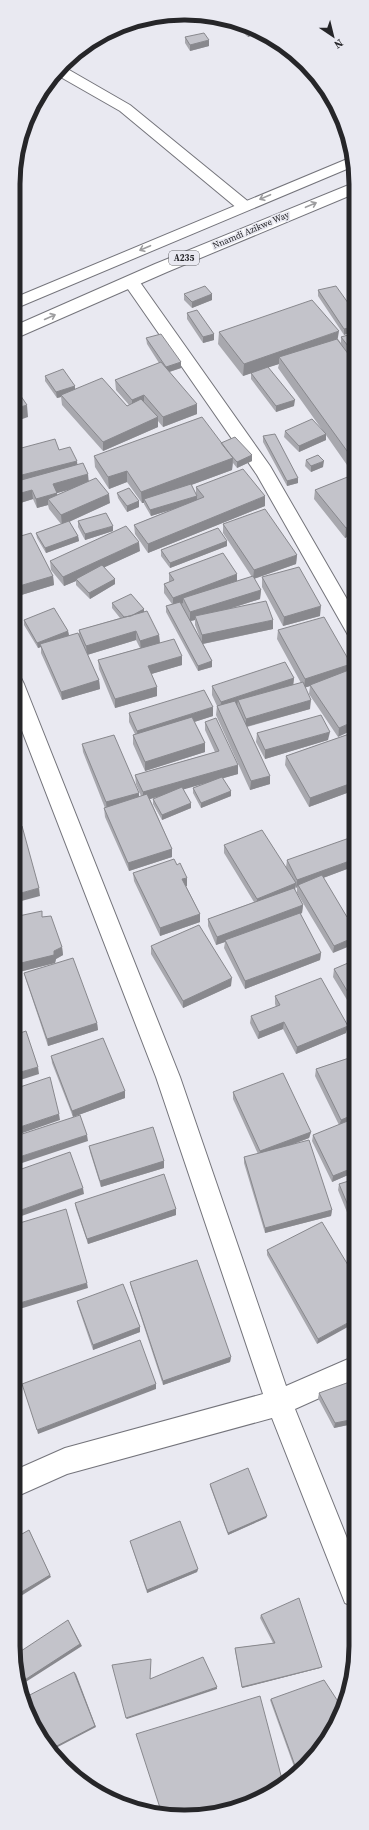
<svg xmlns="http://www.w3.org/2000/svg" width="369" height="1830" viewBox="0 0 369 1830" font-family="'Source Serif 4',serif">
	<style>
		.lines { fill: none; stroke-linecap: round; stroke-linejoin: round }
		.minor-casing { stroke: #74747b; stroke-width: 2 }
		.trunk-casing { stroke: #74747b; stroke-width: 2 }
		.minor { fill: #fff; fill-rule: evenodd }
		.trunk { fill: #fff; fill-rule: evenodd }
		.wall { fill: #a8a8ae; fill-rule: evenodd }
		.shaded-wall { fill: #88888d }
		.building { fill: #c3c3ca; stroke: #88888d }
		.oneway { stroke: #9d9d9f }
		.labels { text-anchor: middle; stroke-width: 3.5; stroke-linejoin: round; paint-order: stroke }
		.far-street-label { font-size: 9px; fill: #262629; stroke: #e9e9f1 }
		.shield { fill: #e9e9f1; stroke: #606065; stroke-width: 1 }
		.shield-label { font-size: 9px; font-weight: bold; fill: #262629 }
		.rim { fill: none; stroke: #262629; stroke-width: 5 }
	</style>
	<rect width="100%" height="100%" fill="#e9e9f1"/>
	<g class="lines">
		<defs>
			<path id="minor" d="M64 67 130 105 250 203 252 206 250 209 244 211 238 209 120 111 57 75Z
				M131 277 137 278 270 466 355 613V637L348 635 257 475 123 282 125 278Z
				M14 676 21 678 24 684 180 1077 286 1386 355 1356V1382L295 1409 355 1558V1607L345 1603 272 1418 67 1474 13 1498V1471L65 1448 263 1394 156 1077 14 710Z"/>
			<path id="trunk" d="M352 157 354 166 14 309V298Z
				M356 182V193L167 272 14 339V326L155 264Z"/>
		</defs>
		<!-- minor casing -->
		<use href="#minor" class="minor-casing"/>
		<!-- trunk casing -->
		<use href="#trunk" class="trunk-casing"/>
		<!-- minor -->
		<use href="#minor" class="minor"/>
		<!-- trunk -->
		<use href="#trunk" class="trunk"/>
	</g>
	<!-- wall -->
	<path class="wall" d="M230 21 261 31 248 37Z
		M185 37 209 46 190 51 185 43Z
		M318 290 356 314 344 335 318 296Z
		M184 294H212V300L192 308 184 300Z
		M187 313 214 334V340L203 343 187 319Z
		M219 332 338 339 341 343V337L356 334 355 533 345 538 314 499 315 490 354 475 326 435V440L299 452 284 437 285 431H323L278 368 279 364 268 367 294 406 276 412 251 379V373L243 376 218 344Z
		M146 338 181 362V368L169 372 197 414 163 427 158 421V427L103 451 62 405 61 397 57 398 45 381V376L75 386V389L127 406 129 405 116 390 115 380 159 363 147 344Z
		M263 436 298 483 287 486 263 442Z
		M221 443 252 455V461L237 468 233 463 232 470 191 485 196 494V487L265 506 148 553 135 534 134 525 173 509 151 516 144 504V503H142L127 482 109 489 95 467 94 456Z
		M14 450H59L77 465 89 481 110 503 69 522 78 536 79 541 46 553 37 538 36 533 61 524 49 509 48 505 37 508 33 499 14 505ZM73 488 57 495V493Z
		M306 460 323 467 311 472 305 466Z
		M117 493 139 501V507L127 512 118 498Z
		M78 521 113 531 85 540 78 527Z
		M223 524 297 555 296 564 254 579 261 590 260 599 229 609 273 629 203 644 212 661V667L198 671 166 612V606L172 604 164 593V584L169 582V573L237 581 252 577 223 533ZM195 620V625L200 638 191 621Z
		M14 538 53 576 54 585 18 596 14 589Z
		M227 541V546L170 568 161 556V550Z
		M352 546H355V559L351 552Z
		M140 551 104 567 115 584 90 599 76 585V581L64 586 51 570 50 561Z
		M262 577 320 616 283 626 262 587Z
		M112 603 144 609V612L159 635 160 643 182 665 151 674 157 687V696L115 708 99 669 98 660 140 648 136 640 87 655 99 680 100 689 62 700 41 653V647L38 648 24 625V620L68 631 69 635 79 636V630L120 618 112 608Z
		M278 630 351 664 350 669 338 737 309 694 310 686 305 687 310 709 247 727 270 784 250 790 216 715 217 706 212 695V686L294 678 293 685 301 683 277 639Z
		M129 713 213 716 194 722 205 743V752L145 771 133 744V735L135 734 129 722Z
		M205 722 238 774 223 778 231 796 201 808 193 793V788L208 782 183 789 191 808 162 820 153 804V799L163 795 150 799 172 849V857L129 871 105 817 104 808H105L83 752 82 744 139 797 141 796 136 784 135 775 215 752 205 730Z
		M355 732V790L309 807 285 765 286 756Z
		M257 733 328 740 265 759 256 742Z
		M224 845 286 867 287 860 355 866 323 878 347 917 333 953 297 893V887L296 888 295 886V890L303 905 302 913 300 914 321 953 320 960 245 989 224 948 225 942 216 945 208 926V919L254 902 224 853Z
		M133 873 187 886H186L200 914V922L160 936 134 881Z
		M14 917H43L62 947 63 955 56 959 55 963 19 972 14 957Z
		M151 946 231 986 183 1008 151 954Z
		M355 960V1013L333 977 334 969Z
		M24 973 97 1023 98 1030 48 1046 26 980Z
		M275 996 346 1033 296 1054 283 1029 258 1039 250 1023 251 1016 276 1007 275 1004Z
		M51 1056 125 1091V1098L73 1117 52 1063Z
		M355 1056V1172L332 1182 312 1141 313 1135 339 1125 315 1076 316 1069Z
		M233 1092 311 1132 309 1138 291 1145 332 1210 331 1216 265 1233 244 1163V1157L258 1154 233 1099Z
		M89 1146 164 1161V1168L101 1187 90 1152Z
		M355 1179V1232L338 1190 339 1184Z
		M75 1203 176 1209V1215L88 1244 76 1209Z
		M267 1250 351 1270 317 1344 267 1255Z
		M130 1282 231 1357 230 1362 163 1385 131 1287Z
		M77 1301 140 1327V1332L93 1350 78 1306Z
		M355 1380V1449L348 1425 334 1428 318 1398 319 1393Z
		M210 1484 267 1516 266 1518 228 1535 210 1486Z
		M130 1541 198 1569 197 1572 147 1593Z
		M261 1615 320 1668 242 1688 235 1650V1648L273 1643 260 1618Z
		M271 1699 339 1703 333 1731 297 1775 270 1700Z"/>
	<!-- shaded-wall -->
	<path class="shaded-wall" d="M254 29 262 32 248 37V31Z
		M209 40V46L190 51V45Z
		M212 294V300L192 308V302Z
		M356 326V331L344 335V329Z
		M339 331 337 343 279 357V364L243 376 244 364Z
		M214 334V340L203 343V337Z
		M181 362V368L166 373V367Z
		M75 386V392L61 395V397L57 398 56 392Z
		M144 395V404L132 409V400Z
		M295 400 294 406 276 412V406Z
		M197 404V414L163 427V417Z
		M27 405 28 417 14 422V409Z
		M158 417V427L103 451V442Z
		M326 434V440L299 452V446Z
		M252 455V461L237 468V462Z
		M233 458 232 470 145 502 144 499V503H142L141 492Z
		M77 461 78 471 14 487V477Z
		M324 461 323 467 311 472V466Z
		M127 471V482L109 489 108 477Z
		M88 474 89 484 54 494 53 484Z
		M298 478V483L287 486V481Z
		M32 490 33 499 14 505V495Z
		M57 493 58 502 48 499V505L37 508 36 499Z
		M109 494 110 503 62 525 61 515Z
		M197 496V502L151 516 150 510Z
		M265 496V506L148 553V544Z
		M139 501V507L127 512V506Z
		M355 525V533L345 538 346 528Z
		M113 526V531L85 540V534Z
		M78 536 79 541 46 553 45 548Z
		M227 541V546L170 568V563Z
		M139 542 140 551 77 580 76 579V581L64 586 63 577Z
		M297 555 296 564 253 579 254 570Z
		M237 574V583L183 598V603L173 607V598Z
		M53 576 54 585 18 596 16 587Z
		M115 579V584L90 599 89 593Z
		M261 590 260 599 222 611 195 616V620L190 621V612Z
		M321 606 320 616 283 626 284 617Z
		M144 609V615L125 618Z
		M273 620V629L202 644V635Z
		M68 631 69 636 40 644 41 647 38 648 37 643Z
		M136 631V640L87 655 86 646Z
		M159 635 160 644 141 650 140 641Z
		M182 656V665L148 675V666Z
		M212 661V667L198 671V666Z
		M351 664 350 673 304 688 305 679Z
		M294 678 293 687 238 700 237 706 220 711 221 702Z
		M99 680 100 689 62 700 61 692Z
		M157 687V696L115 708V699Z
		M311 700 310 709 245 727 246 719Z
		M213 707V716L138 740 137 731Z
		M355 721V729L338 737 339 728Z
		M330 732 328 740 265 759V750Z
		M205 743V752L145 771V762Z
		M238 765V774L143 801V792Z
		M270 776V784L250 790 251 781Z
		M355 782V790L309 807 310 798Z
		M231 791V796L201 808V803Z
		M139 793V801L107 811 106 802Z
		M191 803V808L162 820V815Z
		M172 849V857L129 871 128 863Z
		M355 859V866L299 887 298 885 297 887 296 888 297 880Z
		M187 878V886L182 887V879Z
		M296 883 295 891 256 907 257 899Z
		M39 888 40 896 14 903V895Z
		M303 905 302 913 225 941V940V942L216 945 217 937Z
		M200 914V922L160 936V928Z
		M355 937V944L333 953 334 946Z
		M62 947 63 955 56 959 55 963 19 972 17 964 54 951Z
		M321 953 320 960 245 989V981Z
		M232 978 231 986 183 1008V1001Z
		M284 1022 283 1029 258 1039 259 1032Z
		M97 1023 98 1030 48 1046 47 1039Z
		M348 1026 346 1033 296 1054 297 1047Z
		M38 1067 39 1074 14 1082V1074Z
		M125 1091V1098L73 1117 72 1111Z
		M59 1114 60 1120 14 1136V1129Z
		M355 1114V1120L339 1126 341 1120Z
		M311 1132 309 1138 259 1157 260 1151Z
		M87 1135 88 1141 13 1166V1159Z
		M164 1161V1168L101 1187 100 1181Z
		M355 1167V1172L332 1182 333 1176Z
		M83 1188 84 1194 13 1219V1213Z
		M176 1209V1215L88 1244 87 1239Z
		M332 1210 331 1216 265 1233V1228Z
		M87 1283 88 1288 13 1311V1305Z
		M355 1319V1323L317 1344 318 1339Z
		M140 1327V1332L93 1350V1345Z
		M231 1357 230 1362 163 1385V1381Z
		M156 1384V1389L38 1434 37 1430Z
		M350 1420 348 1425 334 1428 335 1423Z
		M13 1439 16 1447 13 1449Z
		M267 1516 266 1518 228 1535V1533Z
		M29 1530 51 1577 13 1601V1597Z
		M198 1569 197 1572 147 1593V1590Z
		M68 1620 82 1646 21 1685 20 1683Z
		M322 1667 320 1668 242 1688V1687Z
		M74 1672 76 1674 96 1727 52 1750 51 1749Z
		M217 1687V1689L127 1719 126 1718Z"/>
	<!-- building -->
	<path class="building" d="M241 25 254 29 248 31Z
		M204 33 209 40 190 45 185 37Z
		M205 286 212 294 192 302 184 294Z
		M336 286 356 314V326L344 329 318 290Z
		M312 300 339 331 244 364 219 332Z
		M197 310 214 334 203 337 187 313Z
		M355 333 356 334 355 355 341 337Z
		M161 334 181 362 166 367 146 338Z
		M337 339 355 363V462L279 357Z
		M161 362 197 404 163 417 144 395 132 400 115 380Z
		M268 367 295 400 276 406 251 373Z
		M63 369 75 386 56 392 45 376Z
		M102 378 127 406 141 399 158 417 103 442 61 395Z
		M14 386 27 405 14 409Z
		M202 417 233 458 141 492 127 471 108 477 94 456Z
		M312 419 326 434 299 446 285 431Z
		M275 434 298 478 287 481 263 436Z
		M235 437 252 455 237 462 228 452 221 443Z
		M55 439 59 450 70 447 77 461 14 477V450Z
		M318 455 324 461 311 466 306 460Z
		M83 463 88 474 53 484 57 493 36 499 32 490 14 495V482Z
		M243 469 265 496 148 544 134 525 204 497 196 487Z
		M355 474V525L346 528 315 490Z
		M96 478 109 494 61 515 48 499Z
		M191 484 197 496 150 510 144 499Z
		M129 488 139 501 127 506 117 493Z
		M265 509 297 555 254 570 223 524Z
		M106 513 113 526 85 534 78 521Z
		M69 521 78 536 45 548 36 533Z
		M126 526 139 542 63 577 50 561Z
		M218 528 227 541 170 563 161 550Z
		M31 533 53 576 16 587 14 582V538Z
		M352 546H355V552Z
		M223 553 237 574 173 598 164 584 174 580 169 573Z
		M102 565 115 579 89 593 76 579Z
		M299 567 321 606 284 617 262 577Z
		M253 576 261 590 190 612 183 598Z
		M131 594 144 609 131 616 124 617 112 603Z
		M266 601 273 620 202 635 195 616Z
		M180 602 212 661 198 666 166 606Z
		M54 608 68 631 37 643 24 620Z
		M147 611 159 635 140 641 136 631 86 646 79 630Z
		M324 617 351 664 305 679 278 630Z
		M78 633 99 680 61 692 40 644Z
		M174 639 182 656 148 666 157 687 115 699 98 660Z
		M285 662 294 678 221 702 212 686Z
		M354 668 355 669V721L339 728 310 685Z
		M303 682 311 700 246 719 238 700Z
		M204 690 213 707 137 731 129 713Z
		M235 701 270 776 251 781 217 706Z
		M321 715 330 732 265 750 257 733Z
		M192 717 205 743 145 762 133 735Z
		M216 718 238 765 143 792 135 775 219 751 205 722Z
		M355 732V782L310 798 286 756Z
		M114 735 139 793 106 802 82 744Z
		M222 777 231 791 201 803 193 788Z
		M182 787 191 803 162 815 153 799Z
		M147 794 172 849 128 863 104 808Z
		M22 826 39 888 14 895V828Z
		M262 830 296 883 257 899 224 845Z
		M355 836V859L297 880 287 860Z
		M174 859 177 865 180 863 187 878 182 879 200 914 160 928 133 873Z
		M322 875 347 917 355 914V937L334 946 298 885Z
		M294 888 303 905 217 937 208 919Z
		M42 911V917L51 916 62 947 54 951V955L17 964 14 953V917Z
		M300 913 321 953 245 981 225 940Z
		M199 925 232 978 183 1001 151 946Z
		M73 958 97 1023 47 1039 24 973Z
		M355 960V1004L334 969Z
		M321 978 348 1026 297 1047 284 1022 259 1032 251 1016 280 1005 275 996Z
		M26 1031 38 1067 14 1074V1035Z
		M103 1038 125 1091 72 1111 51 1056Z
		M355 1056V1114L341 1120 316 1069Z
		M283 1073 311 1132 260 1151 233 1092Z
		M50 1077 59 1114 14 1129V1089Z
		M80 1115 87 1135 13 1159V1137Z
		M355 1118V1167L333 1176 313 1135Z
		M153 1127 164 1161 100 1181 89 1146Z
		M309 1140 332 1210 265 1228 244 1157Z
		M70 1152 83 1188 13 1213V1172Z
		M164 1174 176 1209 87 1239 75 1203Z
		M355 1179V1222L339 1184Z
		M66 1209 87 1283 13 1305V1225Z
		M322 1222 351 1270 355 1268V1319L318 1339 267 1250Z
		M197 1260 231 1357 163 1381 130 1282Z
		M123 1284 140 1327 93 1345 77 1301Z
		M140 1340 156 1384 37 1430 22 1384Z
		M355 1380V1436L350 1420 335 1423 319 1393Z
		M248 1468 267 1516 228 1533 210 1484Z
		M180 1521 198 1569 147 1590 130 1541Z
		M29 1530 50 1575 13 1597V1539Z
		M299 1598 322 1667 242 1687 235 1648 275 1643 261 1615Z
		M68 1620 80 1644 20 1683 15 1655Z
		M203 1657 217 1687 126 1718 112 1665 151 1659 150 1679Z
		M74 1672 95 1726 51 1749 26 1711 24 1698Z
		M324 1680 339 1703 343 1702 333 1731 298 1774 271 1699Z
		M260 1696 283 1783 239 1808 174 1817 162 1814 136 1734Z"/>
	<!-- one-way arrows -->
	<defs><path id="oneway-shaft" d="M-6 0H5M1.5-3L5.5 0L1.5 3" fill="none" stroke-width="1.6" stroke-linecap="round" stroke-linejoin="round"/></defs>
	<g class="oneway">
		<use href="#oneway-shaft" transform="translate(265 197) rotate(157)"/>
		<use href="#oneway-shaft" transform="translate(311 205) rotate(-23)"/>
		<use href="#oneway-shaft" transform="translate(145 248) rotate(157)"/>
		<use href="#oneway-shaft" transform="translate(50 317) rotate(-24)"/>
	</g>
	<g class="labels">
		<!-- far-street labels -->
		<g class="far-street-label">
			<text transform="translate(251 230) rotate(-23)" y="3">Nnamdi Azikwe Way</text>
		</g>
		<!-- shield labels -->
		<rect class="shield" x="169" y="251" width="30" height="14" rx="3"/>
		<g class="shield-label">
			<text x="184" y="261">A235</text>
		</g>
	</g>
	<!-- crop -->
	<path d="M0 0H369V1830H0ZM184 20H185A164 164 0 0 1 349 184V1646A164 164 0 0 1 185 1810H184A164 164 0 0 1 20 1646V184A164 164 0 0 1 184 20Z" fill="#e9e9f1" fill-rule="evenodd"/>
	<path class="rim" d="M184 20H185A164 164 0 0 1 349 184V1646A164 164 0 0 1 185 1810H184A164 164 0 0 1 20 1646V184A164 164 0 0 1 184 20Z"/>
	<!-- north arrow -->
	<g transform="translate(333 36) rotate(145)" stroke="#e9e9f1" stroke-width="3" paint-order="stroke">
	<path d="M0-3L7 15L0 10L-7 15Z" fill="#262629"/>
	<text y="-6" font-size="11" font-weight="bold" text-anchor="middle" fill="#262629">N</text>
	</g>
</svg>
